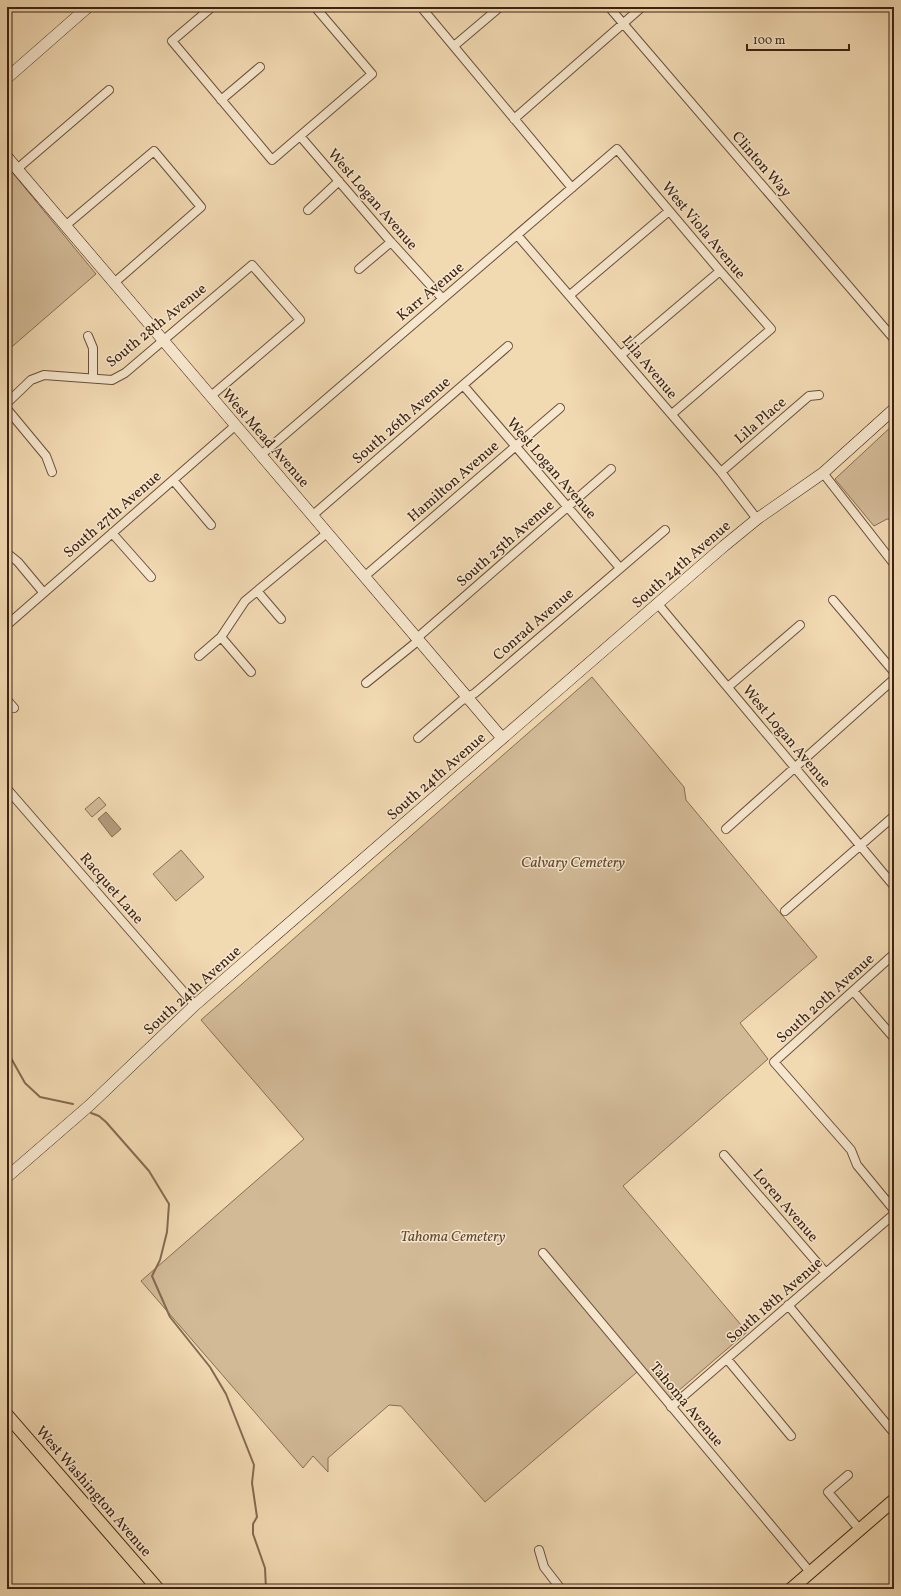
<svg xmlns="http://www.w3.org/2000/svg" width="901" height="1596" viewBox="0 0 901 1596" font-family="Vollkorn,serif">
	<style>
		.green { fill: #d2ba97; stroke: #876e54 }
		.water { fill: #b39b7b; stroke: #836b51 }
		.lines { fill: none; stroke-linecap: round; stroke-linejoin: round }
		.stream { stroke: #836b51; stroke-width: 2 }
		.street-casing { stroke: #695039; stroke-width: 10 }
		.secondary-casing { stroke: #3c2211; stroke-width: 12 }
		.primary-casing { stroke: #3c2211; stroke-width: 14 }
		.street { stroke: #f6e6cd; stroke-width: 8 }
		.secondary { stroke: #f6e6cd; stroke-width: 11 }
		.primary { stroke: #f1d9b2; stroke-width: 12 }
		.labels { text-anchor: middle; stroke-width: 3; stroke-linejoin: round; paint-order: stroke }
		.street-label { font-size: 15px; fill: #3c2211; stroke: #f6e6cd }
		.park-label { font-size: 15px; font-style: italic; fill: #624832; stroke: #f6e6cd }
	</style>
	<rect width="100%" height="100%" fill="#f1d9b2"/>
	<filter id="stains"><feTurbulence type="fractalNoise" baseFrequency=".005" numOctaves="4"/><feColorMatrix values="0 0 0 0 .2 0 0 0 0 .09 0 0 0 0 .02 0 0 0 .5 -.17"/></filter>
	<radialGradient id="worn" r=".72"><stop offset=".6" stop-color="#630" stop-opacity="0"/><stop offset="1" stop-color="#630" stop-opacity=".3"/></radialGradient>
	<!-- green -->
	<path class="green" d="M7 166 96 274 7 351Z
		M894 424V520L887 519 874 526 835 479Z
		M592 677 684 787 686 800 817 957 740 1023 768 1059 623 1186 747 1332 670 1398 643 1367 485 1502 401 1406 389 1405 328 1458V1472L313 1456 303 1468 141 1281 304 1139 201 1020Z
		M99 797 106 805 92 817 85 809Z
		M181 850 204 877 176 901 153 874Z"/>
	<!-- water -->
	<path class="water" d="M106 812 121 829 112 837 98 819Z"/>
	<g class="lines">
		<!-- stream -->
		<path class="stream" d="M7 1051 25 1083 40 1097 73 1104
			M91 1113 99 1116 106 1122 149 1171 169 1204 167 1232 160 1260 152 1276 170 1317 210 1367 226 1394 254 1465 252 1483 257 1517 253 1524V1534L265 1568 266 1589"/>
		<defs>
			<path id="street" d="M212 7 172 41 272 160 372 74 315 7
				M421 7 572 188
				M609 7 894 339
				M454 46 500 7
				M221 100 260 67
				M514 119 642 7
				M300 136 391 242 442 298
				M17 169 109 90
				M308 210 339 181
				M65 226 154 151 201 207 114 283
				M518 236 721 472 757 519
				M359 269 391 242
				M570 295 669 211
				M88 336 93 348V378
				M621 355 720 271
				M463 385 620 568
				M7 403 31 380 44 375 112 380 125 373 252 265 300 320 211 396
				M7 409 46 456 52 472
				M261 455 617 149 720 271 771 329 672 414
				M721 472 809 396 819 395
				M823 473 894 564
				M173 480 211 525
				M313 515 508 346
				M112 533 151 577
				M7 553 18 562 43 592
				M365 576 560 408
				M258 592 281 619
				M833 600 894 672
				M658 604 894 886
				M7 625 236 425
				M221 637 251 672
				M417 638 611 469
				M199 656 221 637 245 601 327 533
				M366 683 419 640
				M728 687 800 625
				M7 700 14 708
				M418 738 461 701 475 693 665 530
				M8 790 195 1005
				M726 829 894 679
				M785 911 894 816
				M894 954 774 1062 851 1150 857 1165 894 1210
				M854 992 894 1038
				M724 1155 826 1273
				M543 1253 810 1572
				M788 1305 894 1433
				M727 1359 791 1436
				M671 1407 894 1214
				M848 1475 828 1492 860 1530
				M539 1550 544 1567 561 1589"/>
			<path id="secondary" d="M7 78 88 7
				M7 157 502 738
				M7 1177 90 1105 195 1005 724 546 757 519 823 473 894 409"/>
			<path id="primary" d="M7 1415 158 1589
				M791 1589 894 1500"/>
		</defs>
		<!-- street casing -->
		<use href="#street" class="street-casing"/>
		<!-- secondary casing -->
		<use href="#secondary" class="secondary-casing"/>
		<!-- primary casing -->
		<use href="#primary" class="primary-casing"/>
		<!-- street -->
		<use href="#street" class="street"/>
		<!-- secondary -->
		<use href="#secondary" class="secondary"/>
		<!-- primary -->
		<use href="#primary" class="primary"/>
	</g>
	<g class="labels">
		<!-- street labels -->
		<g class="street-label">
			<text transform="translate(762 164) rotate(49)" y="5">Clinton Way</text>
			<text transform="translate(373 199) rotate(49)" y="5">West Logan Avenue</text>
			<text transform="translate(704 230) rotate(50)" y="5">West Viola Avenue</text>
			<text transform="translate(430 291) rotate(-40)" y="5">Karr Avenue</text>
			<text transform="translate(156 325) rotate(-39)" y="5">South 28th Avenue</text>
			<text transform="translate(650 367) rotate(50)" y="5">Lila Avenue</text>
			<text transform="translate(401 420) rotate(-41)" y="5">South 26th Avenue</text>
			<text transform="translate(760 420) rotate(-41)" y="5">Lila Place</text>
			<text transform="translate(266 438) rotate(49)" y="5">West Mead Avenue</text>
			<text transform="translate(552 468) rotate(49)" y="5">West Logan Avenue</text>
			<text transform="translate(453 481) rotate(-41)" y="5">Hamilton Avenue</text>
			<text transform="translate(112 514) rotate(-41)" y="5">South 27th Avenue</text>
			<text transform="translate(505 543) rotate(-41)" y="5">South 25th Avenue</text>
			<text transform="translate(681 564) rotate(-41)" y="5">South 24th Avenue</text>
			<text transform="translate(533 624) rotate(-41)" y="5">Conrad Avenue</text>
			<text transform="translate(787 736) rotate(50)" y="5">West Logan Avenue</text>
			<text transform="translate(436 776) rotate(-41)" y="5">South 24th Avenue</text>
			<text transform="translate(112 888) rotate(49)" y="5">Racquet Lane</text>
			<text transform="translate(192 990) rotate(-42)" y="5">South 24th Avenue</text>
			<text transform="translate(825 998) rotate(-42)" y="5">South 20th Avenue</text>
			<text transform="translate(786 1205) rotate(49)" y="5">Loren Avenue</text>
			<text transform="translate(774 1300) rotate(-41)" y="5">South 18th Avenue</text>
			<text transform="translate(687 1404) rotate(50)" y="5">Tahoma Avenue</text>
			<text transform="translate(94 1491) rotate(49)" y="5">West Washington Avenue</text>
		</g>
		<!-- park labels -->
		<g class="park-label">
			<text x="573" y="867">Calvary Cemetery</text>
			<text x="453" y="1241">Tahoma Cemetery</text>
		</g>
	</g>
	<!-- margin -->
	<rect width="901" height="1596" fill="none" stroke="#f1d9b2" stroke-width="24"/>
	<rect x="8" y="8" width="885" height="1580" fill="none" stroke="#3c2211" stroke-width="2"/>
	<rect x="12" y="12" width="877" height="1572" fill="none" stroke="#3c2211"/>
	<!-- scale -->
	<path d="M747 44v6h102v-6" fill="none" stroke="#3c2211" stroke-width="2"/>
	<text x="753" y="44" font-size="12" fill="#3c2211" stroke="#f6e6cd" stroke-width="3" paint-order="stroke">100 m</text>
	<rect width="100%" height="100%" filter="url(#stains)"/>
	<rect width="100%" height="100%" fill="url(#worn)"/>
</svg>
